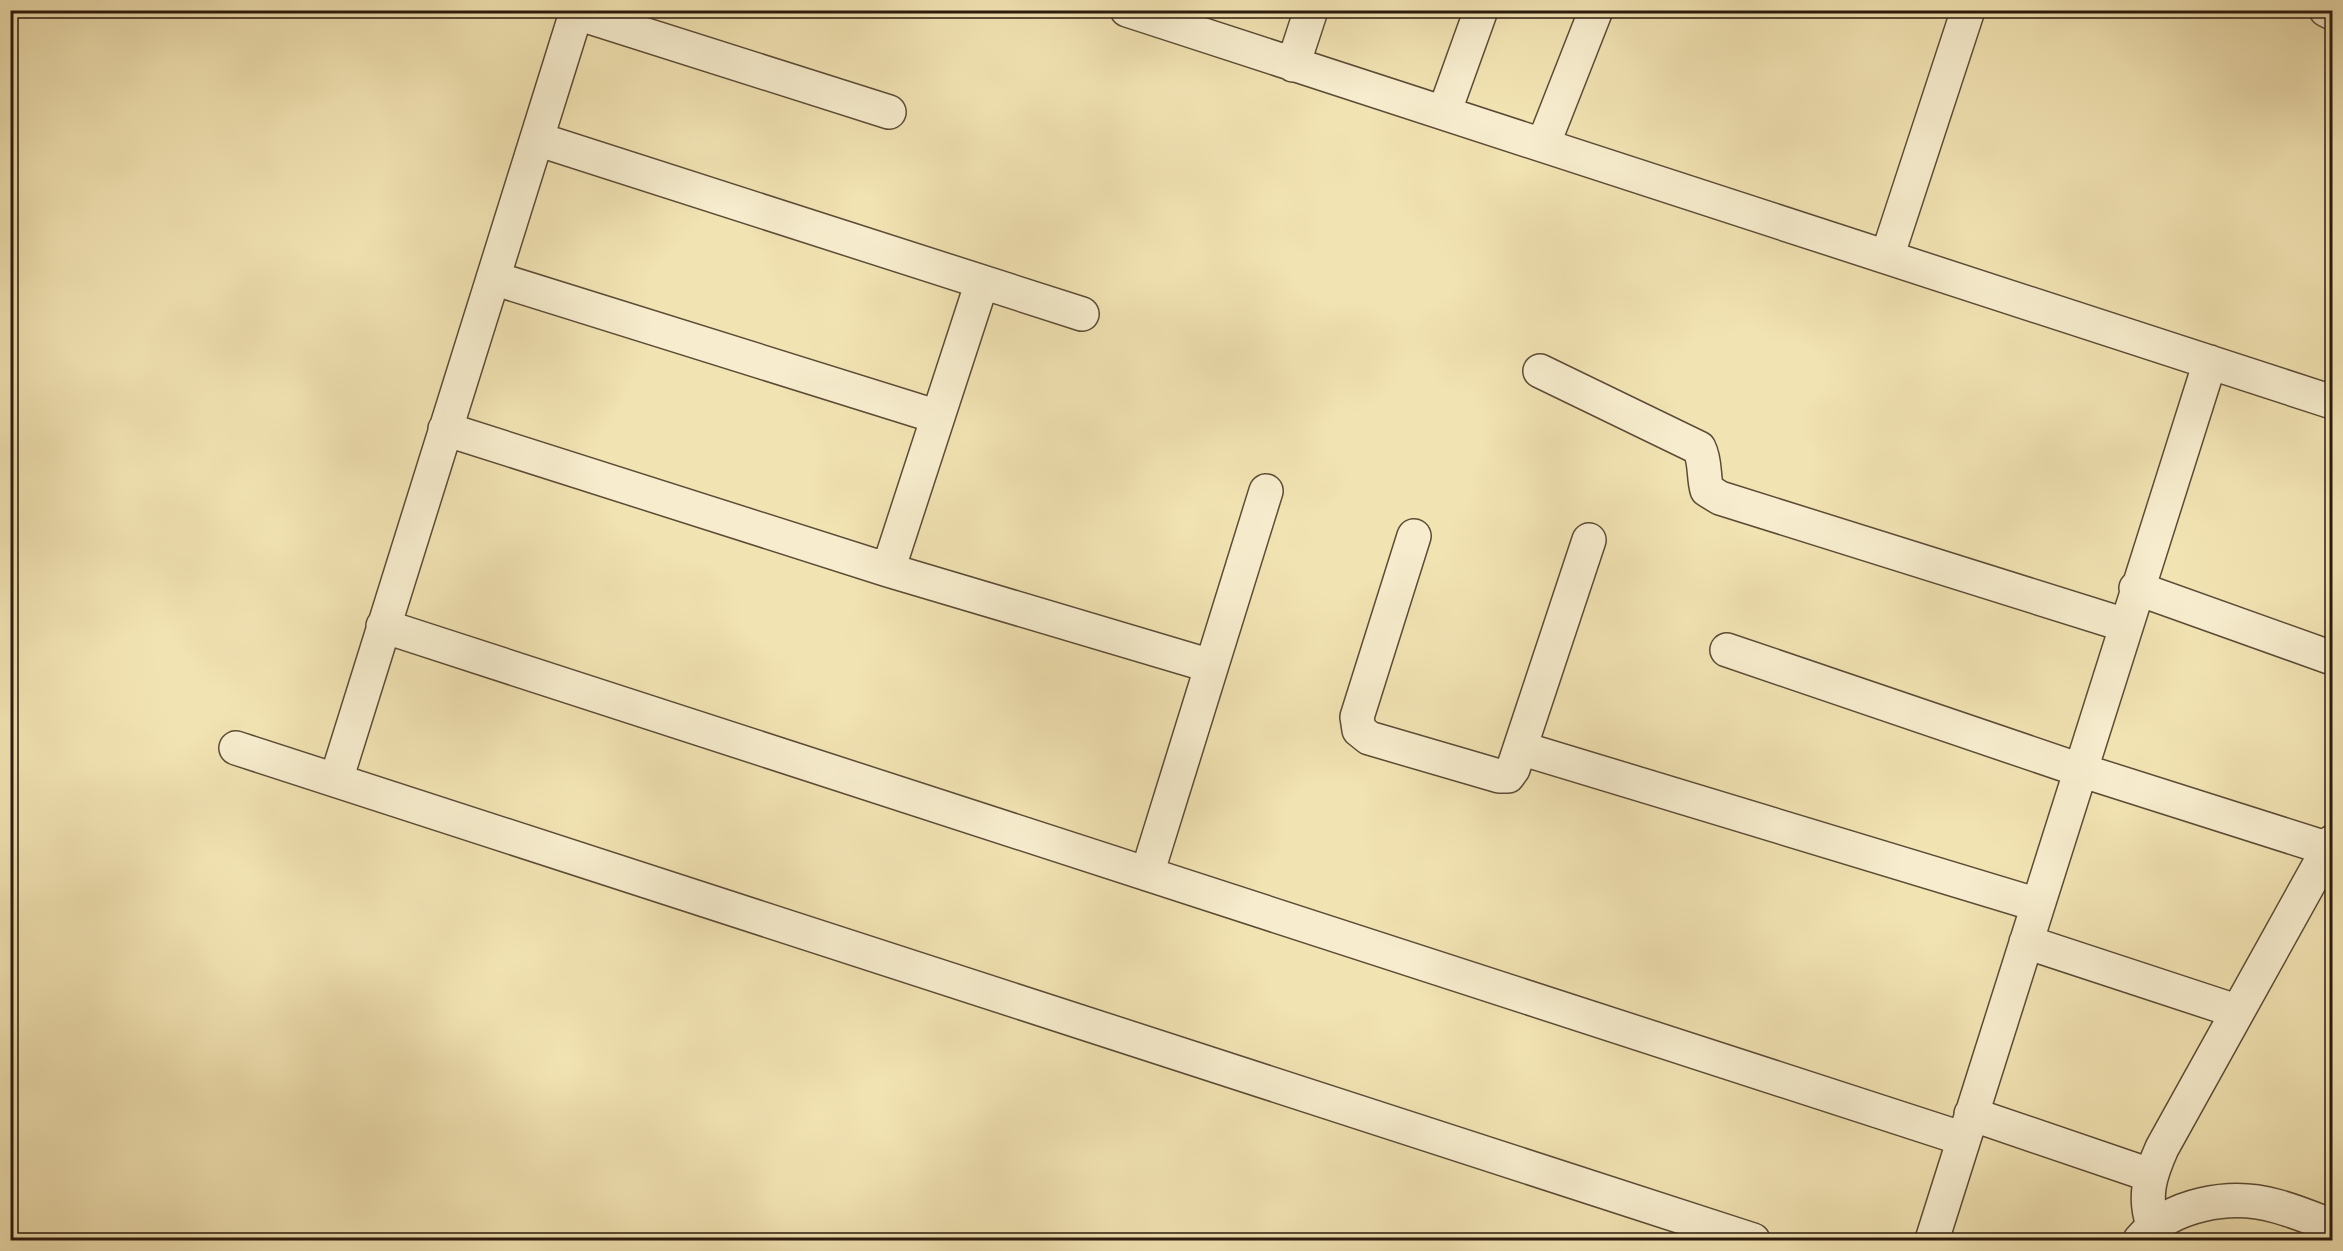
<svg xmlns="http://www.w3.org/2000/svg" width="2343" height="1251" viewBox="0 0 2343 1251" font-family="Cardo,serif">
	<style>
		.lines { fill: none; stroke-linecap: round; stroke-linejoin: round }
		.minor-casing { stroke: #5c4c36; stroke-width: 36 }
		.minor { stroke: #f7edce; stroke-width: 33 }
	</style>
	<rect width="100%" height="100%" fill="#f2e3b3"/>
	<filter id="stains"><feTurbulence type="fractalNoise" baseFrequency=".00333" numOctaves="4"/><feColorMatrix values="0 0 0 0 .2 0 0 0 0 .09 0 0 0 0 .02 0 0 0 .5 -.17"/></filter>
	<radialGradient id="worn" r=".72"><stop offset=".6" stop-color="#630" stop-opacity="0"/><stop offset="1" stop-color="#630" stop-opacity=".3"/></radialGradient>
	<g class="lines">
		<defs>
			<path id="minor" d="M1127 10 2332 402
				M2326 10 2332 13
				M577 13 889 112
				M1293 65 1311 10
				M1444 113 1481 10
				M537 139 1082 314
				M1543 145 1596 10
				M1887 257 1968 10
				M493 278 938 417
				M1540 371 1699 448C1706 462 1703 476 1707 490L1720 498 2125 625
				M445 429 888 570 1211 666
				M1414 536 1357 717 1359 730 1369 738 1499 776H1508L1513 769 1589 540
				M888 570 982 282
				M2136 588 2332 658
				M383 626 1964 1139
				M1727 650 2080 770 2329 849
				M236 748 1753 1240
				M1520 748 2038 905
				M336 780 577 10
				M1147 874 1266 491
				M2026 942 2236 1011
				M1971 1114 2150 1175
				M2153 1225C2143 1196 2150 1175 2162 1148L2332 842
				M1932 1240 2210 362
				M2140 1240C2171 1204 2230 1193 2276 1206 2295 1211 2314 1219 2332 1226"/>
		</defs>
		<!-- minor casing -->
		<use href="#minor" class="minor-casing"/>
		<!-- minor -->
		<use href="#minor" class="minor"/>
	</g>
	<!-- margin -->
	<rect width="2343" height="1251" fill="none" stroke="#f2e3b3" stroke-width="36"/>
	<rect x="12" y="12" width="2319" height="1227" fill="none" stroke="#2a1a0d" stroke-width="3"/>
	<rect x="18" y="18" width="2307" height="1215" fill="none" stroke="#2a1a0d" stroke-width="1.5"/>
	<rect width="100%" height="100%" filter="url(#stains)"/>
	<rect width="100%" height="100%" fill="url(#worn)"/>
</svg>
